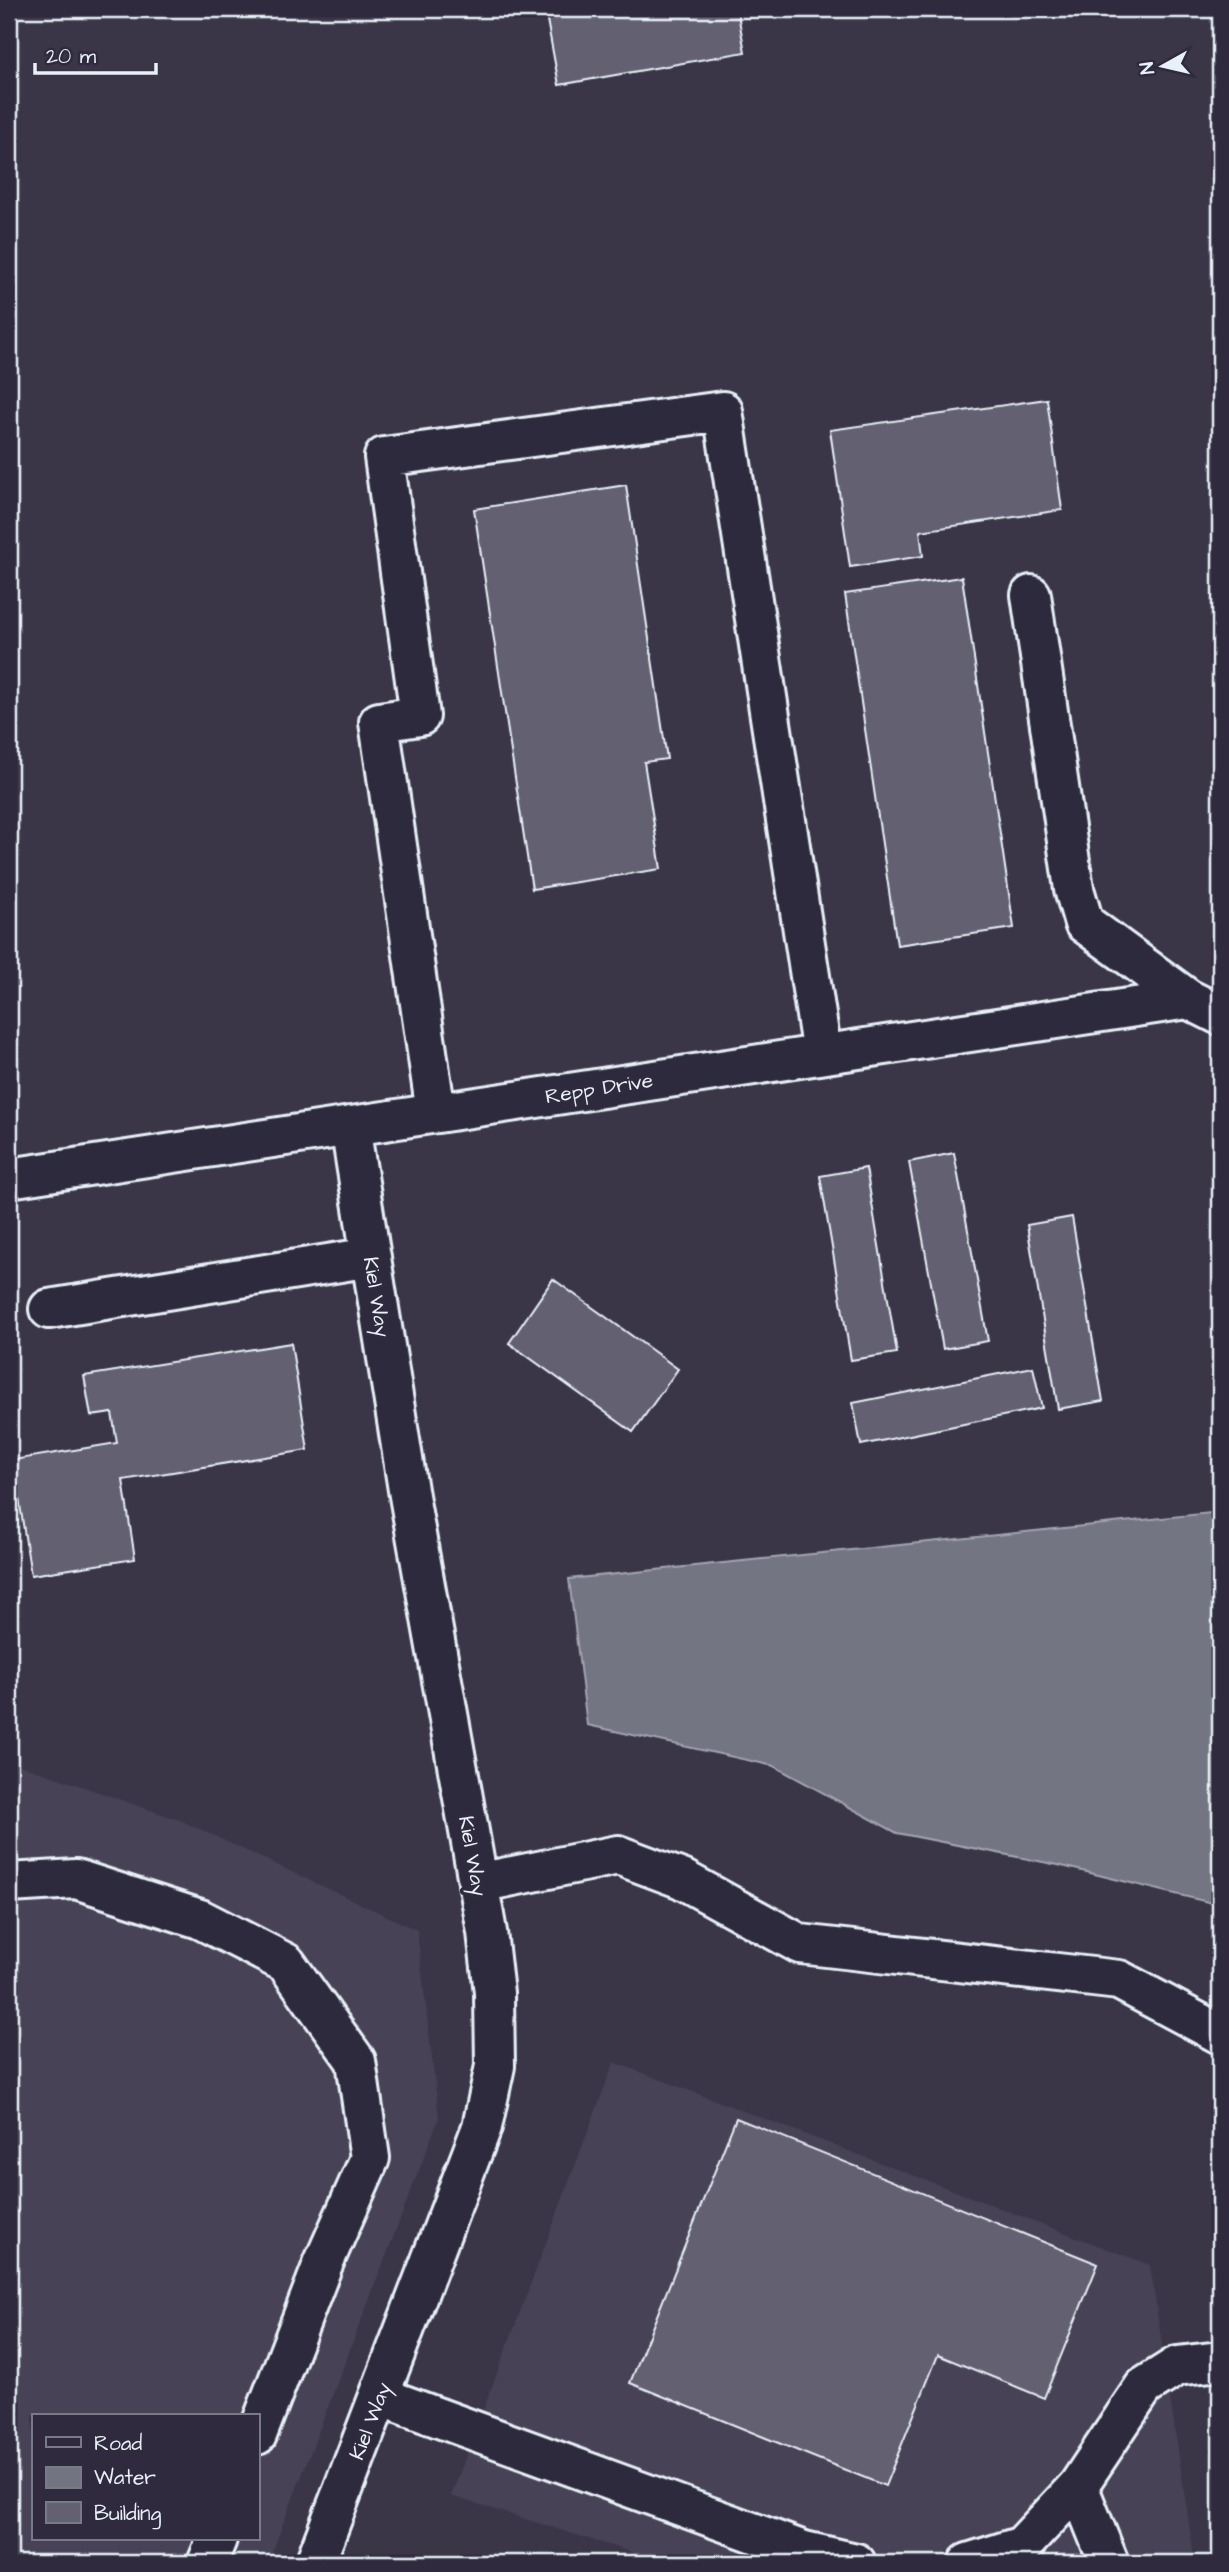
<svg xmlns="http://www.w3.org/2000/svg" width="1229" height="2572" viewBox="0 0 1229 2572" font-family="'Architects Daughter',sans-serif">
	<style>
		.built { fill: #464354; fill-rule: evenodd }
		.water { fill: #737482; stroke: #a2a6b1; stroke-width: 2 }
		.building { fill: #636171; stroke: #e8f1f8; stroke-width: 2 }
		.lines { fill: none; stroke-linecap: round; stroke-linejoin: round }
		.minor-casing { stroke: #e8f1f8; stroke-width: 44 }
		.minor { stroke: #2f2a3d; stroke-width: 38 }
		.labels { text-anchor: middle; stroke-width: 7; stroke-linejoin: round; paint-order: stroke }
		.street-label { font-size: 21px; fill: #e8f1f8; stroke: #2f2a3d }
	</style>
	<rect width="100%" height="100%" fill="#3a3648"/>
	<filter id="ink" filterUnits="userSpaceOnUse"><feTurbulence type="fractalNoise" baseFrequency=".0143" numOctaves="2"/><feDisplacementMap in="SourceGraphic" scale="14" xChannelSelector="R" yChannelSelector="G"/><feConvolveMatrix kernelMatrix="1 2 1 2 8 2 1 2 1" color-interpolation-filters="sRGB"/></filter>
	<g filter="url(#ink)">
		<!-- built -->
		<path class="built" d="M9 1761 182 1821 417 1930 439 2118 268 2563H9ZM33 2416H257V2539H33Z
			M614 2062 1150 2265 1195 2563H666L451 2496Z"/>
		<!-- water -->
		<path class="water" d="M1220 1512V1905L1058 1865 897 1833 774 1766 587 1725 569 1579Z"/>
		<!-- building -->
		<path class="building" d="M545 9H737L745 52 559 85Z
			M1047 399 1062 510 920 531 923 556 850 567 830 430Z
			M626 485 667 759 644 762 661 869 532 889 474 509Z
			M962 577 1014 928 897 945 845 594Z
			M954 1153 988 1341 943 1349 909 1162Z
			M866 1168 897 1353 851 1360 820 1176Z
			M1072 1217 1103 1401 1058 1409 1027 1225Z
			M553 1279 678 1369 633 1432 509 1343Z
			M291 1343 308 1450 123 1480 135 1559 31 1575 13 1460 117 1443 112 1413 91 1416 84 1376Z
			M1033 1367 1042 1408 861 1445 853 1403Z
			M736 2118 1098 2264 1044 2398 938 2355 885 2486 630 2383Z"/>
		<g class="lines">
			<defs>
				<path id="minor" d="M1031 595 1074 889 1084 923 1188 999 1220 1015
					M436 1113 379 722 420 716 384 457 723 411 822 1054
					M9 1178 1188 999
					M49 1309 371 1257
					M9 1883 76 1879 200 1919 286 1963 356 2061 370 2158 323 2264 257 2435
					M478 1883 618 1855 682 1879 800 1944 1119 1980 1220 2034
					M379 2396 804 2551 856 2563
					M1078 2486 1109 2563
					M207 2563 217 2539
					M315 2563 482 2127 495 2066 494 1993 487 1932 408 1490 350 1126
					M968 2563 1022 2546 1078 2486 1144 2387 1177 2366 1220 2361"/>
			</defs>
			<!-- minor casing -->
			<use href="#minor" class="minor-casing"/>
			<!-- minor -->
			<use href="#minor" class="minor"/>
		</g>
	</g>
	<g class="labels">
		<!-- street labels -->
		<g class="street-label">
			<text transform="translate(599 1088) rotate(-9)" y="7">Repp Drive</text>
			<text transform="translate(377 1297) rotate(81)" y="7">Kiel Way</text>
			<text transform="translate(473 1856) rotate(80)" y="7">Kiel Way</text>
			<text transform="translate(370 2421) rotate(-69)" y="7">Kiel Way</text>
		</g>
	</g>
	<!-- margin -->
	<rect width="1229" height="2572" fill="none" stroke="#2f2a3d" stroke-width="35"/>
	<rect x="18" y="18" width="1194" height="2537" fill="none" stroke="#e8f1f8" stroke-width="2.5" filter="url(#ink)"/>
	<!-- legend -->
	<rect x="32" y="2414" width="228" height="126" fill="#2f2a3d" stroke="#797a88" stroke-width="2"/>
	<rect x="46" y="2437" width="35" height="10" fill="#2f2a3d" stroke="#797a88" stroke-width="2"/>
	<text x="94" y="2450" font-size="21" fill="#e8f1f8">Road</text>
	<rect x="46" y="2467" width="35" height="21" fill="#737482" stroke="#797a88" stroke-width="2"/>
	<text x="94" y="2484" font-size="21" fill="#e8f1f8">Water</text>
	<rect x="46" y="2502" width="35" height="21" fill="#636171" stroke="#797a88" stroke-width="2"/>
	<text x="94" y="2520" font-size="21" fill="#e8f1f8">Building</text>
	<!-- north arrow -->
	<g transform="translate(1163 66) rotate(262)" stroke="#2f2a3d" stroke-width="5" paint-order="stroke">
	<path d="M0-5L12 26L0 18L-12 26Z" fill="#e8f1f8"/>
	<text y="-10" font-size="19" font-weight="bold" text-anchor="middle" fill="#e8f1f8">N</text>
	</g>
	<!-- scale -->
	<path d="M35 63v10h121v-10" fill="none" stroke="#e8f1f8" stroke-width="3.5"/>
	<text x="46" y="63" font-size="21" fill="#e8f1f8" stroke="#2f2a3d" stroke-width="5" paint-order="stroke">20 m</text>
</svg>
